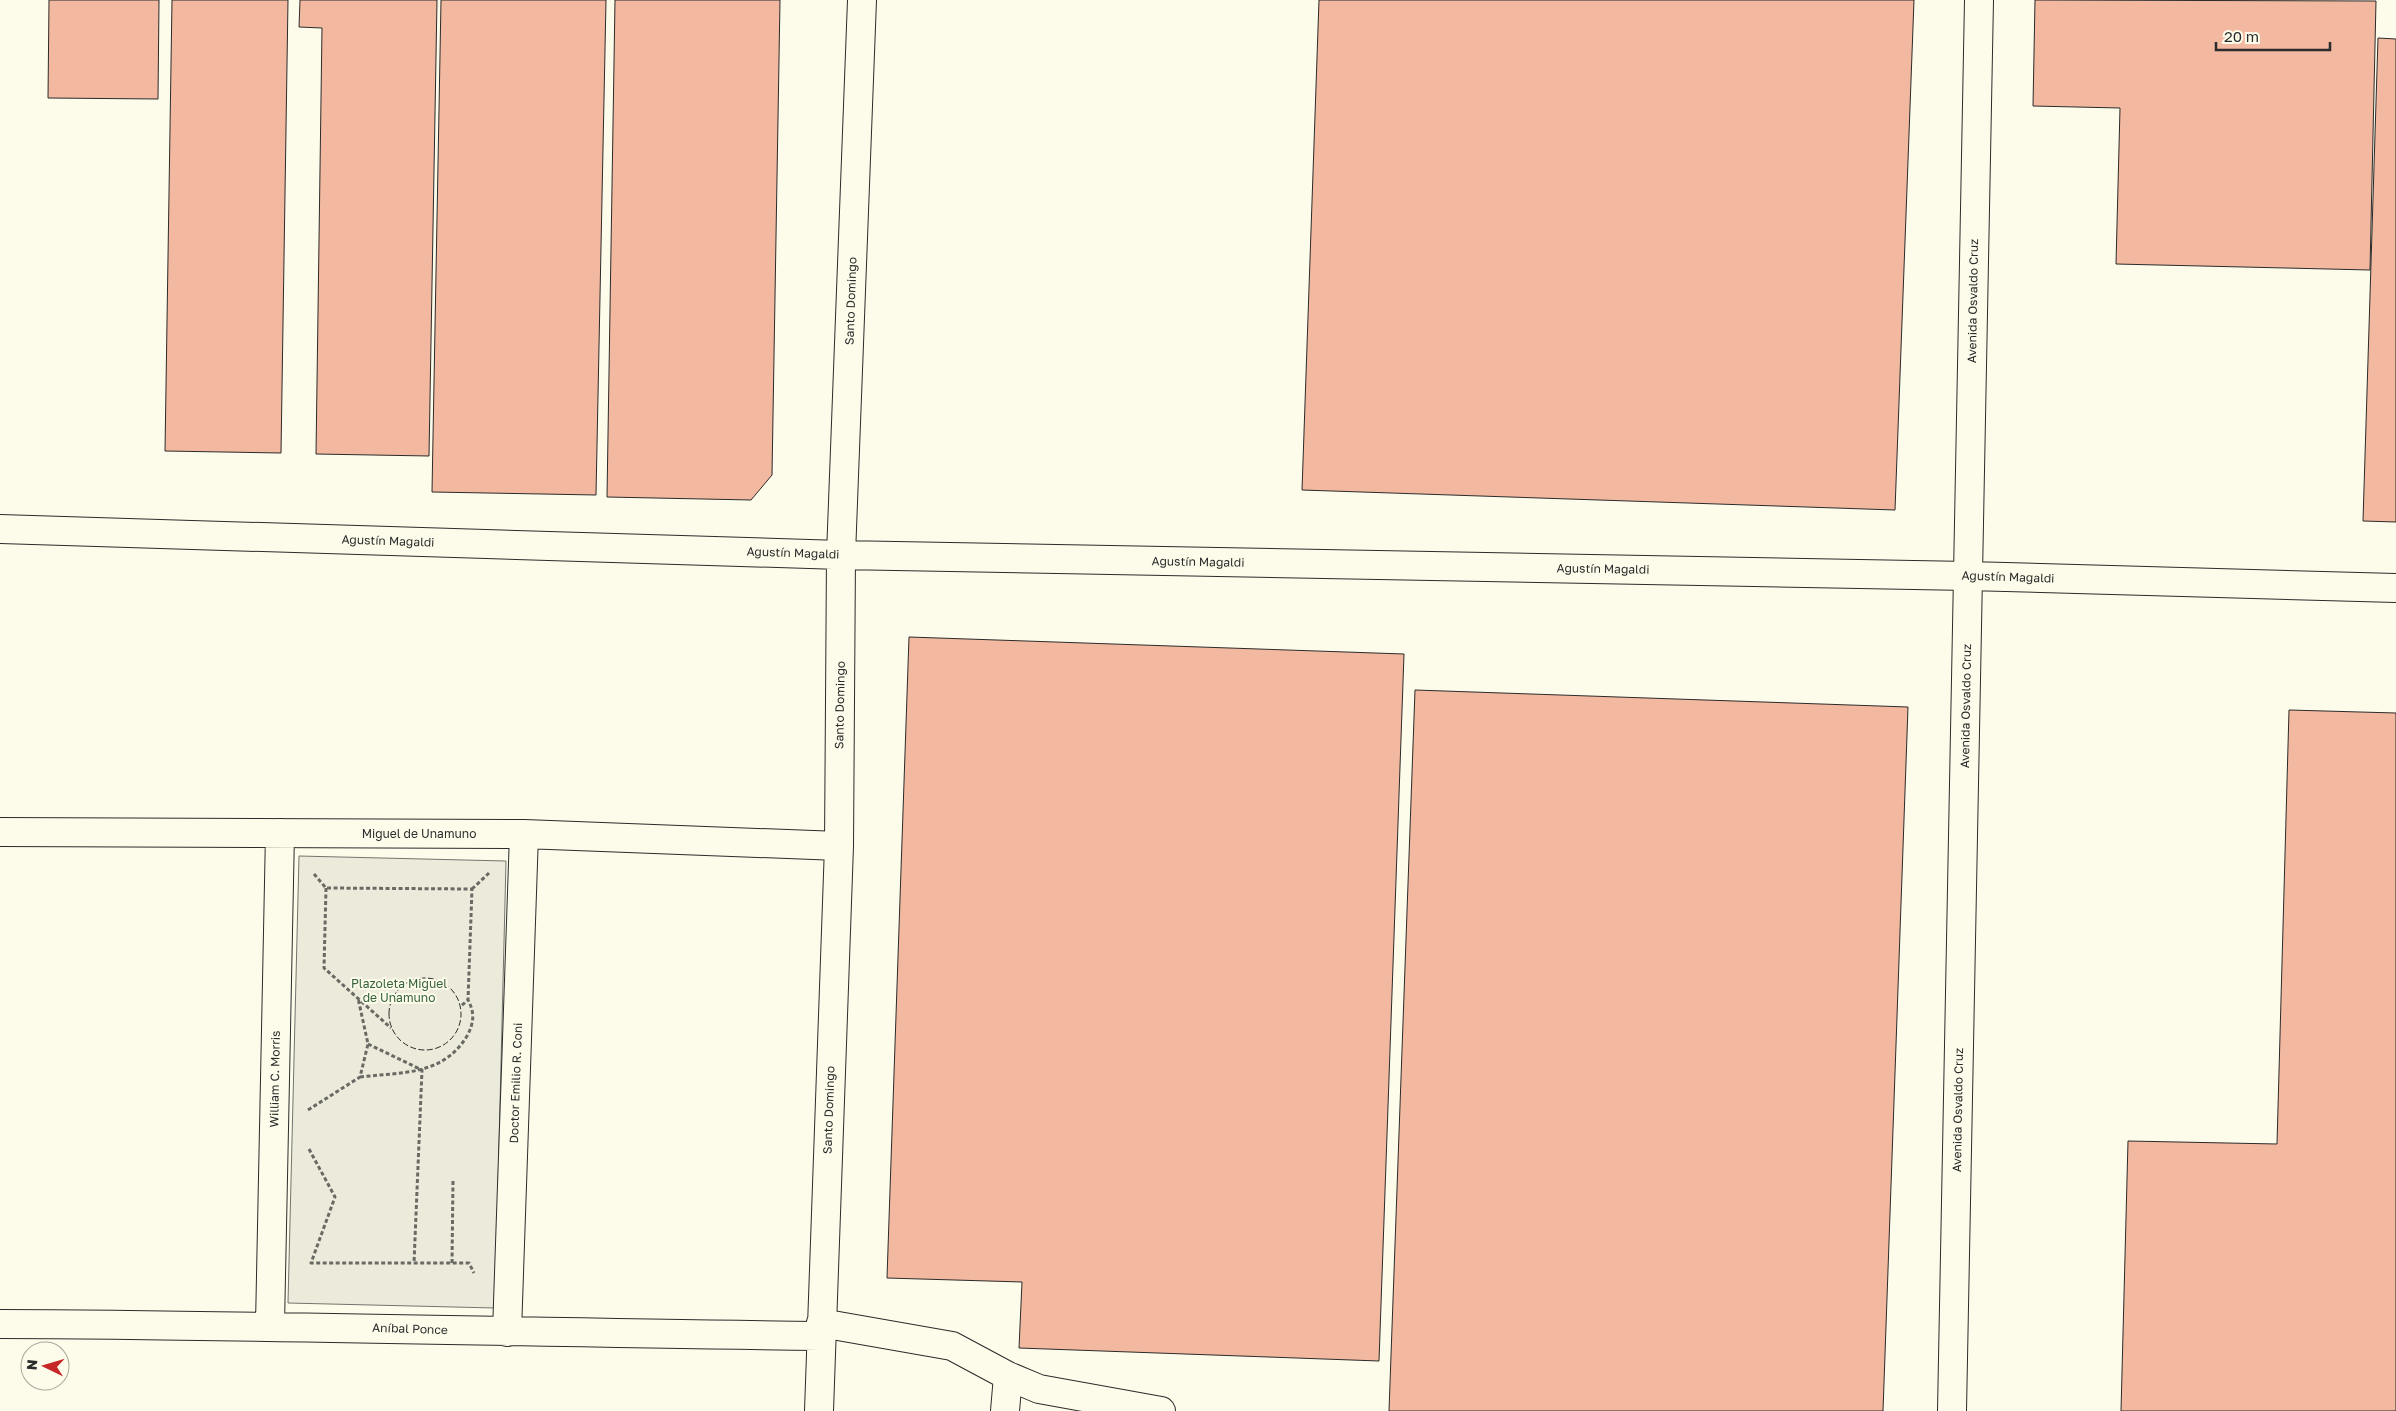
<svg xmlns="http://www.w3.org/2000/svg" width="2396" height="1411" viewBox="0 0 2396 1411" font-family="'Golos Text',sans-serif">
	<style>
		.green { fill: #ecebdb; stroke: #74746e }
		.building { fill: #f2b8a0; stroke: #2b2b2b }
		.lines { fill: none; stroke-linecap: round; stroke-linejoin: round }
		.minor-casing { stroke: #2b2b2b; stroke-width: 30 }
		.path { stroke: #6a6964; stroke-width: 3; stroke-dasharray: 4 2.5; stroke-linecap: butt }
		.minor { stroke: #fdfbea; stroke-width: 28 }
		.fence { stroke: #2b2b2b; stroke-width: 1; stroke-dasharray: 6 2.5; stroke-linecap: butt }
		.labels { text-anchor: middle; stroke-width: 4; stroke-linejoin: round; paint-order: stroke }
		.street-label { font-size: 12px; fill: #2b2b2b; stroke: #fdfbea }
		.park-label { font-size: 12px; fill: #34623c; stroke: #fdfbea }
	</style>
	<rect width="100%" height="100%" fill="#fdfbea"/>
	<!-- green -->
	<path class="green" d="M299 856 506 861 495 1308 288 1303Z"/>
	<!-- building -->
	<path class="building" d="M49 0H159L158 99 48 98Z
		M172 0H288L281 453 165 451Z
		M300 0H437L429 456 316 454 322 28 299 27Z
		M441 0H606L596 495 432 492Z
		M615 0H780L772 475 751 500 607 497Z
		M1319 0H1914L1895 510 1302 490Z
		M2035 0 2376 1 2370 270 2116 264 2120 108 2033 106Z
		M2378 38 2396 39V522L2363 521Z
		M909 637 1404 654 1379 1361 1019 1348 1022 1282 887 1278Z
		M1415 690 1908 707 1883 1411H1389Z
		M2289 710 2396 713V1411H2121L2128 1141 2277 1144Z"/>
	<g class="lines">
		<defs>
			<path id="minor" d="M0 529 841 555 1968 576 2396 588
				M0 832 524 834 839 846
				M821 1323 952 1346 1008 1376 1039 1389 1161 1411
				M0 1324C274 1325 547 1333 821 1336
				M270 1325 280 833
				M507 1332 524 834
				M819 1411 839 846 841 555 862 0
				M1005 1411 1008 1376
				M1952 1411 1979 0"/>
		</defs>
		<!-- minor casing -->
		<use href="#minor" class="minor-casing"/>
		<!-- path -->
		<path class="path" d="M314 874 326 888 472 889 468 1000 461 1006
			M326 888 324 968 391 1028
			M472 889 489 873
			M368 1044 422 1070 414 1263
			M360 1077C401 1072 443 1076 467 1036 474 1023 475 1013 468 1000
			M308 1110 360 1077 368 1044 358 998
			M309 1149 335 1197 311 1263H469L474 1273
			M452 1263 453 1180"/>
		<!-- minor -->
		<use href="#minor" class="minor"/>
		<!-- fence -->
		<path class="fence" d="M389 1014a36 36 0 1 1 72 0a36 36 0 1 1-72 0Z"/>
	</g>
	<g class="labels">
		<!-- street labels -->
		<g class="street-label">
			<text transform="translate(851 301) rotate(-88)" y="4">Santo Domingo</text>
			<text transform="translate(1973 301) rotate(-89)" y="4">Avenida Osvaldo Cruz</text>
			<text transform="translate(388 541) rotate(2)" y="4">Agustín Magaldi</text>
			<text transform="translate(793 553) rotate(2)" y="4">Agustín Magaldi</text>
			<text transform="translate(1198 562) rotate(1)" y="4">Agustín Magaldi</text>
			<text transform="translate(1603 569) rotate(1)" y="4">Agustín Magaldi</text>
			<text transform="translate(2008 577) rotate(2)" y="4">Agustín Magaldi</text>
			<text transform="translate(840 705) rotate(-89)" y="4">Santo Domingo</text>
			<text transform="translate(1966 706) rotate(-89)" y="4">Avenida Osvaldo Cruz</text>
			<text x="419" y="838">Miguel de Unamuno</text>
			<text transform="translate(275 1079) rotate(-89)" y="4">William C. Morris</text>
			<text transform="translate(516 1083) rotate(-88)" y="4">Doctor Emilio R. Coni</text>
			<text transform="translate(829 1110) rotate(-88)" y="4">Santo Domingo</text>
			<text transform="translate(1958 1110) rotate(-89)" y="4">Avenida Osvaldo Cruz</text>
			<text transform="translate(410 1329) rotate(2)" y="4">Aníbal Ponce</text>
		</g>
		<!-- park labels -->
		<g class="park-label">
			<text x="399" y="988">Plazoleta Miguel<tspan x="399" dy="14">de Unamuno</tspan></text>
		</g>
	</g>
	<!-- north arrow -->
	<g transform="translate(45 1366) rotate(275)"><circle r="24" fill="#fdfbea" stroke="#a9a89e"/>
	<path d="M0-4L9 19L0 12L-9 19Z" fill="#c62828"/>
	<text y="-8" font-size="14" font-weight="bold" text-anchor="middle" fill="#2b2b2b">N</text>
	</g>
	<!-- scale -->
	<path d="M2216 42v8h114v-8" fill="none" stroke="#2b2b2b" stroke-width="2.5"/>
	<text x="2224" y="42" font-size="15" fill="#2b2b2b" stroke="#fdfbea" stroke-width="4" paint-order="stroke">20 m</text>
</svg>
